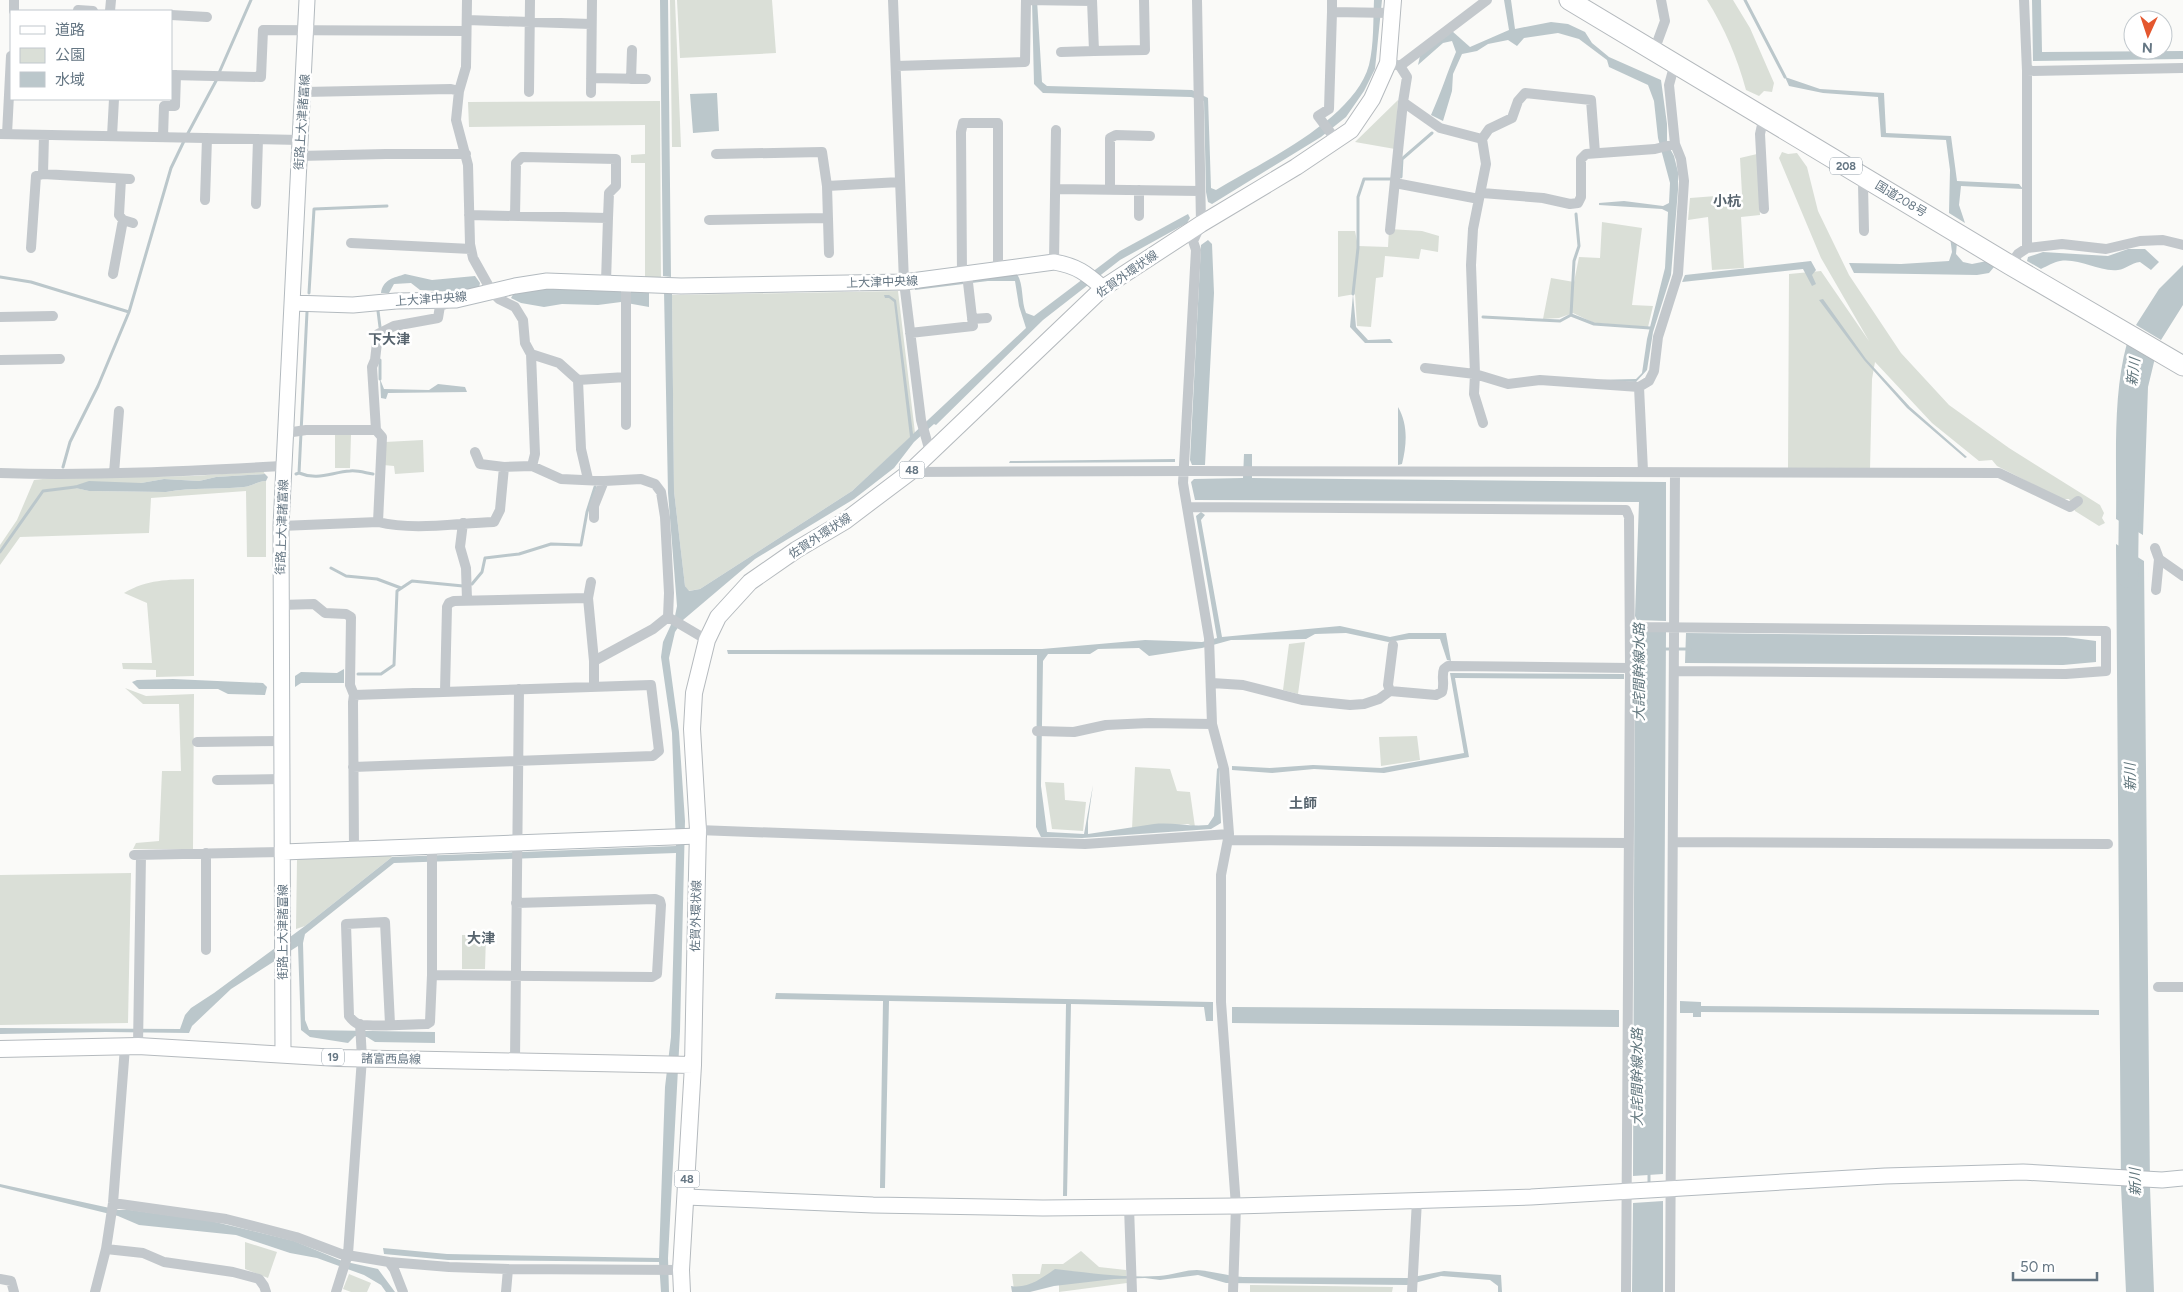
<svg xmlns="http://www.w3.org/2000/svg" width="2183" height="1292" viewBox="0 0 2183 1292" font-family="Figtree,'Noto Sans JP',sans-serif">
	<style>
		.green { fill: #dadfd7 }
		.water { fill: #bbc7cb }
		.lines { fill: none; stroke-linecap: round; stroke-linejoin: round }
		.stream { stroke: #bbc7cb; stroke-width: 3 }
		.river { stroke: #bbc7cb; stroke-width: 20 }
		.secondary-casing { stroke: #b3babf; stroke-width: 17 }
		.primary-casing { stroke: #b5babe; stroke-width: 18 }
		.highway-casing { stroke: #b4b9bd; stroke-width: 21 }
		.street { stroke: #c3c8cc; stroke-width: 10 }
		.secondary { stroke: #fff; stroke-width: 15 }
		.primary { stroke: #fff; stroke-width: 16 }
		.highway { stroke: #fff; stroke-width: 19 }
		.labels { text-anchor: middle; stroke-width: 5; stroke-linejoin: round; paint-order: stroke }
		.shield { fill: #fff; stroke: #939fa8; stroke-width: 1 }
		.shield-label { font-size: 11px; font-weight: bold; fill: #657683 }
		.street-label { font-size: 12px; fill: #657683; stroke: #fff }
		.neighbourhood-label { font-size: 14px; font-weight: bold; fill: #57646e; stroke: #fff }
		.water-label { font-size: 14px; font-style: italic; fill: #60757c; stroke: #fff }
	</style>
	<rect width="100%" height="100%" fill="#fafaf8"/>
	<!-- green -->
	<path class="green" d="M670 0H675L681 147H672Z
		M677 0H772L776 53 680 58Z
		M1707 0H1733L1750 28 1774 83 1772 92 1764 91 1759 96 1746 90C1737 57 1725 29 1707 0Z
		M1398 100 1395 149 1355 142Z
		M660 101 661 278 645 279V163H631V155L645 154V125L469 127 468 102Z
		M1782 152 1788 154 1797 153 1807 167 1818 211 1849 275 1901 353 1949 405 2009 448 2100 505 2104 513 2102 518 2105 523 2099 526 2075 511 2069 499H2062L1997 466 1992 460 1979 461 1932 423 1875 362 1872 379 1870 470 1788 469 1789 274 1821 271 1869 341 1821 258 1779 158Z
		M1757 154 1760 215 1741 217 1744 268 1712 270 1708 217 1688 220 1690 198 1742 194 1740 158Z
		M1602 222 1642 228 1632 305 1653 306 1648 327 1594 323 1573 313 1559 318 1543 319 1551 278 1574 282 1579 257 1600 258Z
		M1389 229 1422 231 1439 236 1438 252 1421 249 1419 259 1385 256 1383 277 1376 278 1371 327 1357 326 1355 294 1338 297V231H1355L1358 246 1388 247Z
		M898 291 915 433 852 491 700 589 688 591 685 586 674 491 672 295Z
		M335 435H351L350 468H335Z
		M423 440 424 472 395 474 394 466 383 465 385 442Z
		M263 471 265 474 216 477 199 481 164 479 141 483 72 487 89 491 166 492C192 487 218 490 244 487 252 486 258 481 266 481V557H247L246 491 151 498 149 533 20 537 0 565V545L17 520 34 480 51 478 194 476Z
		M194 579V676L156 677V670L123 669 122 663H152L147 603 124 593C148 579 167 580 194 579Z
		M1305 642 1298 694 1283 690 1289 644Z
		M125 688 146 696 194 694 193 849H133L136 843 159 841 162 771H181L179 704H143Z
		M1417 736 1420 760 1381 766 1379 737Z
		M1135 767 1170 769 1177 791 1190 792 1195 827 1188 824 1132 829Z
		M1045 782 1064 783 1065 800 1086 802 1083 831 1052 829Z
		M389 854 392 857 305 926 296 929 297 860 302 856Z
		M131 873 128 1023 0 1025V875Z
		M462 935H486L485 969H462Z
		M245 1242 277 1252 268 1278 245 1269Z
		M1081 1251 1099 1267 1126 1270 1127 1283 1059 1292V1283L1014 1290 1012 1274H1040L1042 1264H1063Z
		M349 1274 371 1283 367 1292H351L343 1289Z
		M1250 1285 1393 1287 1392 1292H1250Z"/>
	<!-- water -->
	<path class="water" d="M660 0H668L671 277 663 276Z
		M1032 0H1037L1042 82 1047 86 1192 90 1208 98 1211 188 1216 190C1262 162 1354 120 1369 65 1374 44 1373 21 1374 0H1382L1375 69 1364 91 1346 117 1321 137 1212 204 1208 202 1206 192 1204 101 1191 97 1043 93 1034 84Z
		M1504 0H1511L1515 29 1551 22 1568 24 1585 32 1592 43 1609 57 1661 80 1667 124V143L1674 156 1678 172V190L1671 275 1653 332 1647 370 1636 382 1591 380 1636 379 1642 373 1647 339 1665 268 1668 212 1662 209 1599 205V203L1624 201 1663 206 1669 203 1670 183 1658 138 1654 101 1648 85 1609 67 1607 60 1579 39 1558 33 1524 38 1517 46 1508 40 1488 44 1477 51 1462 54 1453 74 1452 91 1443 121 1431 115C1441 93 1447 73 1456 52L1452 41 1443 43 1418 65 1420 56 1452 31 1470 47 1509 30Z
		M2032 0H2041L2042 52 2183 51V59L2033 61Z
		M1785 77 1820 89 1884 93 1886 133 1951 136 1957 181 2019 184 2023 189 1961 186 1959 205 1965 223 1949 213 1950 170 1946 140 1881 137 1878 97 1823 93 1789 86Z
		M717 93 719 131 693 133 690 94Z
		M1188 214 1190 218 1187 223 1120 260 1043 320 936 425 934 424 914 442 894 468 854 499 755 559 683 620 675 632 669 658 679 732 685 821 680 1031 668 1258 669 1292H661L659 1262 448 1260 384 1254 383 1248 447 1254 659 1258 665 1087 671 1037 676 853 394 863 305 934 303 943 305 1020 309 1030 435 1032V1043L375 1042 367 1037 355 1036 348 1043 310 1037 301 1030 298 946 231 989 192 1026 189 1033 106 1032 0 1034V1028L180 1029 185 1015 191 1008 214 993 305 926 392 857 676 846 672 733 661 657 663 642 675 616 677 606 668 493 664 291 672 292 674 491 685 586 689 591 700 589 852 491 910 437 894 302 889 298H885L884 295H889L896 300 913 434 1026 328 1019 306 1015 281H988L915 290V287L1017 274C1024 285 1021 301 1026 313L1034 316 1120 251Z
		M1950 237 1957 242 1956 254 1963 262 1972 264 1987 261 1994 267 1989 273 1977 275 1854 273 1849 263 1901 264 1949 261 1952 252Z
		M1208 240 1212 244 1214 293 1205 465H1192L1190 460 1201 245Z
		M2128 249H2145L2159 262 2151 270 2140 262C2131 263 2126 269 2118 270 2098 272 2080 258 2060 261 2054 262 2047 266 2041 269L2027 261 2028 257 2043 252 2108 256Z
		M1811 261 1816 270 1812 275 1816 284 1812 286 1803 269 1682 282 1685 275Z
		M2183 265V305L2161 340 2136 325 2159 289Z
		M405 274 432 280 475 276 480 283 479 288 458 292 420 290 411 283 394 284 389 293H381C383 279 394 278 405 274Z
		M549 286 649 292V307L621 302 598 305 562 304 544 307 521 303 511 298 514 293Z
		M1353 294 1356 327 1368 340 1390 339 1393 343H1365L1350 327Z
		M1823 299 1866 359 1910 407 1967 457 1965 458 1907 408 1864 360 1819 300Z
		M2127 343 2155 358 2148 387 2143 535 2116 519C2117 462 2112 398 2127 343Z
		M380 379 384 389 429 390 438 384 465 387 467 392 388 393 386 399 381 398Z
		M1398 407C1408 424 1407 444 1402 464L1398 465Z
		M1244 454H1252V478L1666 482V621L1637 620 1635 616 1639 502 1195 500 1191 482 1194 479 1243 478Z
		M1175 459V462L1009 463 1010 461Z
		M265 474 268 477 266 481C258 481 252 486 244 487 218 490 192 487 166 492L89 491 71 487 89 481 141 483 164 479 199 481 216 477Z
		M1201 512 1205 515 1201 520 1222 637 1340 626 1390 637 1409 633H1446L1451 661 1447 660 1440 639H1409L1388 642 1346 633 1315 634 1306 639 1231 640 1202 648 1149 656 1139 648 1098 649 1090 654H1048L1043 661 1041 786 1047 832 1084 834 1093 785 1088 821V834C1110 831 1132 827 1154 824 1172 822 1190 827 1208 825L1214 816 1217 769 1219 767 1221 823 1211 829 1082 838 1041 837 1036 827 1037 655 728 654 727 650 1042 649 1145 640 1202 642 1217 638 1196 516Z
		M2116 544 2144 561 2150 1187 2154 1292H2126L2121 1186Z
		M1635 632H1666L1663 1174 1633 1176Z
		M1686 633 2066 637 2096 641V662L2063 665 1685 663Z
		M344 669V683H301L295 687V676L301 672 337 673Z
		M1450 673 1624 674V679L1455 678 1469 757 1384 773 1314 769 1272 773 1232 770V766L1270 768 1313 765 1381 768 1464 753Z
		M173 679 263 683 267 687 265 695 228 694 218 689H139L132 682 137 680Z
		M776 993 1213 1002V1021H1206L1204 1007 1071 1004 1067 1196H1063L1066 1004 889 1001 885 1188H880L883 1001 775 999Z
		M1680 1001 1701 1002V1006L2099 1010V1015L1701 1012V1017H1693V1013H1680Z
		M1232 1007 1619 1010V1027L1232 1023Z
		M0 1184 119 1210H130L211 1221 294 1241 342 1261 378 1269 395 1292H386L381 1285 364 1275 317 1258 290 1253 236 1235 139 1225 118 1216 0 1187Z
		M1663 1201V1292H1632L1633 1203Z
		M1055 1269C1090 1273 1125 1278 1159 1276 1172 1275 1184 1270 1197 1270 1213 1271 1227 1276 1243 1277L1408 1278 1444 1271 1501 1275 1502 1292H1498V1286L1490 1280 1441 1276 1407 1285 1226 1283 1198 1275 1160 1280 1145 1278 1114 1279 1054 1286 1030 1292H1012L1011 1286C1028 1289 1042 1278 1055 1269Z"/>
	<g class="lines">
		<!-- stream -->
		<path class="stream" d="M1745 0 1785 77
			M219 73 251 0
			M187 135 217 79
			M1401 177 1402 159 1432 133
			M0 277 31 282 129 312
			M309 293 314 209 387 206
			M1353 294 1358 248V197L1364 179H1391
			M378 311 380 327
			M1571 315 1574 261 1579 246 1576 214
			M1483 317 1560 321 1571 315 1594 324 1650 328
			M380 360V379
			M63 467 70 442 98 386 129 312 171 168 184 141
			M299 473C318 481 332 472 350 471 357 470 366 473 373 474
			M296 474 299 473 307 312
			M0 552 43 491 75 487
			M331 568 346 576 377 579 401 588
			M472 584 482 572 485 558 519 554 551 544 581 545 587 512 595 487
			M1663 649H1690
			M358 674H381L394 665 397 591 412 581 463 586
			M1649 1186V1173"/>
		<!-- river -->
		<path class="river" d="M2128 578 2129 499"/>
		<defs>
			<path id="secondary" d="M292 303 353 305 396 301 456 300 515 286 547 281 681 286 904 282 1054 262C1077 266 1086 273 1103 288
				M283 852 698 836
				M283 1054 281 526 307 0
				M686 1197 873 1205 1043 1208 1236 1206 1531 1197 1885 1176 2023 1172 2162 1180 2183 1178"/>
			<path id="primary" d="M0 1049 138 1046 338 1058 693 1065
				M682 1292 681 1270 693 1065 695 964 698 830 692 729 694 693 707 640 718 617 750 582 796 550 845 521 910 472 1103 288 1201 224 1296 167 1351 130 1372 99 1388 63 1393 0"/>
			<path id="highway" d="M1569 0 2010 265 2183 366"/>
		</defs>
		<!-- secondary casing -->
		<use href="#secondary" class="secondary-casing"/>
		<!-- primary casing -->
		<use href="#primary" class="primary-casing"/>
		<!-- highway casing -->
		<use href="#highway" class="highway-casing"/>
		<!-- street -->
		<path class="street" d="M467 0 466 67 459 91 456 120 468 165 470 244 473 258 492 292 499 299 515 307 523 320 525 343 531 354 559 363 578 380 581 449 588 479
			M893 0 904 282 921 420 930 452
			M1026 0 1092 1
			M1092 0 1094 51 1145 50 1144 0
			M1197 0 1201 224 1193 241 1196 250 1183 483 1209 638 1212 724 1224 769 1229 834 1221 875V1002L1236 1206 1233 1292
			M1332 0V12L1392 13
			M2024 0 2027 71
			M78 10 93 11
			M14 11V0
			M110 11 111 0
			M1332 12 1329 109 1318 116 1336 140
			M171 15 207 17
			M467 20 591 24
			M1654 51 1665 21 1661 0
			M1061 52 1094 51
			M1394 64 1400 66 1487 0
			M896 66 1025 62 1026 0
			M1400 66 1407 77 1403 102 1440 128 1482 139 1486 164 1473 229 1471 265 1475 374 1508 384 1540 380 1639 387 1649 381 1654 371 1658 337 1678 274 1684 181 1681 159 1675 144 1669 85 1675 63
			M171 75 261 77 263 30 466 31
			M591 78 646 79
			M631 79 632 50
			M304 92 451 89 459 91
			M529 92 530 0
			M591 93 592 0
			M0 134 300 140
			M7 134 11 56
			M44 135 43 174 130 179
			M112 136 114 99
			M163 137 164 106H175L176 75
			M1482 139 1489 129 1512 118 1518 101 1525 93 1591 100 1595 153
			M716 154 822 152 827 186 900 182
			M299 156 386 154H466
			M121 179 119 215 123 220 133 223
			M1395 183 1479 199
			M827 186 829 253
			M1056 189 1200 191
			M1110 189V138L1116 135 1150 136
			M1139 190V216
			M1482 193 1543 198 1570 204 1578 203 1581 197V159L1586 154 1655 149 1675 144
			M205 200 207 138
			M256 204 258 139
			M1764 209 1760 134 1762 125 1766 118
			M469 215 608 218 606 282
			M515 216 516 163 522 157 616 159V186L609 193 608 218
			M709 220 828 218
			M1390 230 1403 102
			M1864 231 1863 184 1866 178
			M351 243 471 249
			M31 248 36 176 43 174
			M2027 248 2062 244 2106 249 2140 241 2163 240 2183 245
			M1054 262 1056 130
			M2010 265 2018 254 2027 248V71L2183 68
			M113 274 123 220
			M962 275 961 132 963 123H998V270
			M0 317 53 316
			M972 319 987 318
			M910 333 973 326 967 274
			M531 354 535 454 532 466
			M0 360 60 359
			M1425 368 1475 374 1474 394 1483 423
			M578 380 626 377
			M1639 387 1643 471
			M626 425V283
			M376 430 382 437 378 522
			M286 433 306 430H376L372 367 375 360 378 334 394 326 438 318 440 306 451 302
			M475 452 480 464 504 467
			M910 472 1191 471 1999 473 2070 507 2078 501
			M0 473C95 476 189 471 284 466
			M114 473 119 411
			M1187 507 1626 510 1629 517 1630 668 1448 666 1444 669C1441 676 1445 684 1442 692L1436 695 1390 691 1379 699 1364 704 1350 705 1302 700 1243 685 1212 683
			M594 518V506L604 481
			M463 523 460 547 466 568 467 600
			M281 526 378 522C415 531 456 523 494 522L500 510 504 467 532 466 561 479 604 481 641 479 655 484 661 492 665 517 669 593 668 617 653 629 594 661V686
			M2155 548 2159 559 2156 590
			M2159 559 2183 576
			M588 598 591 582
			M281 605 314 604 325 613 346 614 351 617 350 685 354 695
			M668 617 707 640
			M1630 627 2106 631V671L2066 674 1675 671
			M445 691 447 607 449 603 454 601 588 598 594 661
			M1390 691 1388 685 1393 645
			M1037 731 1074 732 1106 725 1149 723 1212 724
			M197 742 282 741
			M353 767 653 756 659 751 651 685 354 695 353 702 354 848
			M217 780 282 779
			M698 830 1085 844 1229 834
			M1228 840 1629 843
			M1674 842 2108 844
			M432 846V975L652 977 657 974 661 905 660 901 655 899 516 903
			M134 855 283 852
			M206 950V853
			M2158 987H2183
			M390 1024 385 922 346 924 349 1016C352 1020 354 1022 358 1024 375 1028 408 1024 427 1024L430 1022 432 975
			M138 1046 141 855
			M125 1047 113 1203 106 1249 143 1253 164 1262 233 1272 259 1279 264 1286 266 1292
			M515 1060 519 689
			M113 1203 226 1219 296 1237 341 1254 389 1262 449 1267 508 1269 681 1270
			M1129 1207 1132 1292
			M389 1262 394 1269 403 1292
			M0 1279 11 1281 14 1292
			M95 1292 106 1249
			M336 1292 348 1254 362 1058 360 1024
			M506 1292 508 1269
			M1412 1292 1417 1200
			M1626 1292 1630 668
			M1670 1292 1675 473"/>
		<!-- secondary -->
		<use href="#secondary" class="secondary"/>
		<!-- primary -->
		<use href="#primary" class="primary"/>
		<!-- highway -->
		<use href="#highway" class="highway"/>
	</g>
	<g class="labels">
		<!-- shield labels -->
		<g class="shield">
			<rect x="1830" y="157.5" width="32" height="17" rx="4"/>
			<rect x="899.5" y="461.5" width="25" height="17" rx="4"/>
			<rect x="322" y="1048.5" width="22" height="17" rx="4"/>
			<rect x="674.5" y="1170.5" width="25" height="17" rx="4"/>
		</g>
		<g class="shield-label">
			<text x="1846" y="170">208</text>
			<text x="912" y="474">48</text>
			<text x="333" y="1061">19</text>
			<text x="687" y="1183">48</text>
		</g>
		<!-- street labels -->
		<g class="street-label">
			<text transform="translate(302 122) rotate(-86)" y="4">街路上大津諸富線</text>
			<text transform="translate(1901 199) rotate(31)" y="4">国道208号</text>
			<text transform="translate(1127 274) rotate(-35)" y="4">佐賀外環状線</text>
			<text transform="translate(882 282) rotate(-2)" y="4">上大津中央線</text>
			<text transform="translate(431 299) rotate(-4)" y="4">上大津中央線</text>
			<text transform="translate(282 527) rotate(-88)" y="4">街路上大津諸富線</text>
			<text transform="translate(820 536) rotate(-33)" y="4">佐賀外環状線</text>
			<text transform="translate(696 916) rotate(-89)" y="4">佐賀外環状線</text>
			<text transform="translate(283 932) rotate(-90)" y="4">街路上大津諸富線</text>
			<text transform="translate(391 1059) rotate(1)" y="4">諸富西島線</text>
		</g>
		<!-- neighbourhood labels -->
		<g class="neighbourhood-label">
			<text x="1727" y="206">小杭</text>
			<text x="389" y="344">下大津</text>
			<text x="1303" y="808">土師</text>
			<text x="481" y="943">大津</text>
		</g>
		<!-- water labels -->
		<g class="water-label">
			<text transform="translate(2133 372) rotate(-83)" y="5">新川</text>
			<text transform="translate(1639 672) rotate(-90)" y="5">大詫間幹線水路</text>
			<text transform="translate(2130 777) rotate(-91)" y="5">新川</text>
			<text transform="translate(1637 1077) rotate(-90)" y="5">大詫間幹線水路</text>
			<text transform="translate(2135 1182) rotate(-91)" y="5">新川</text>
		</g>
	</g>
	<!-- legend -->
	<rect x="10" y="10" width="162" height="90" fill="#ffffff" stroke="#c1c8cd"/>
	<rect x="20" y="26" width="25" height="8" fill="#ffffff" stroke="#c1c8cd"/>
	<text x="55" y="35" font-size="15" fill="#657683">道路</text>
	<rect x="20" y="48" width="25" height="15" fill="#dadfd7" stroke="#c1c8cd"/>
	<text x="55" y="60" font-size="15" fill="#657683">公園</text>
	<rect x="20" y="72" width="25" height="15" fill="#bbc7cb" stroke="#c1c8cd"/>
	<text x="55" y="85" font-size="15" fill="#657683">水域</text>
	<!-- north arrow -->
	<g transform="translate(2148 35) rotate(183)"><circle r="24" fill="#ffffff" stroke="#c1c8cd"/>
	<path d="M0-4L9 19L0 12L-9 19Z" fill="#e4572e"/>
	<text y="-8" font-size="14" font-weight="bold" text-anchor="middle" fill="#657683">N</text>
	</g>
	<!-- scale -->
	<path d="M2013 1272v8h84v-8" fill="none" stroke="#657683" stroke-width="2.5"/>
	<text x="2020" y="1272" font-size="15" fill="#657683" stroke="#ffffff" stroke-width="4" paint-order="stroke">50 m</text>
</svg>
